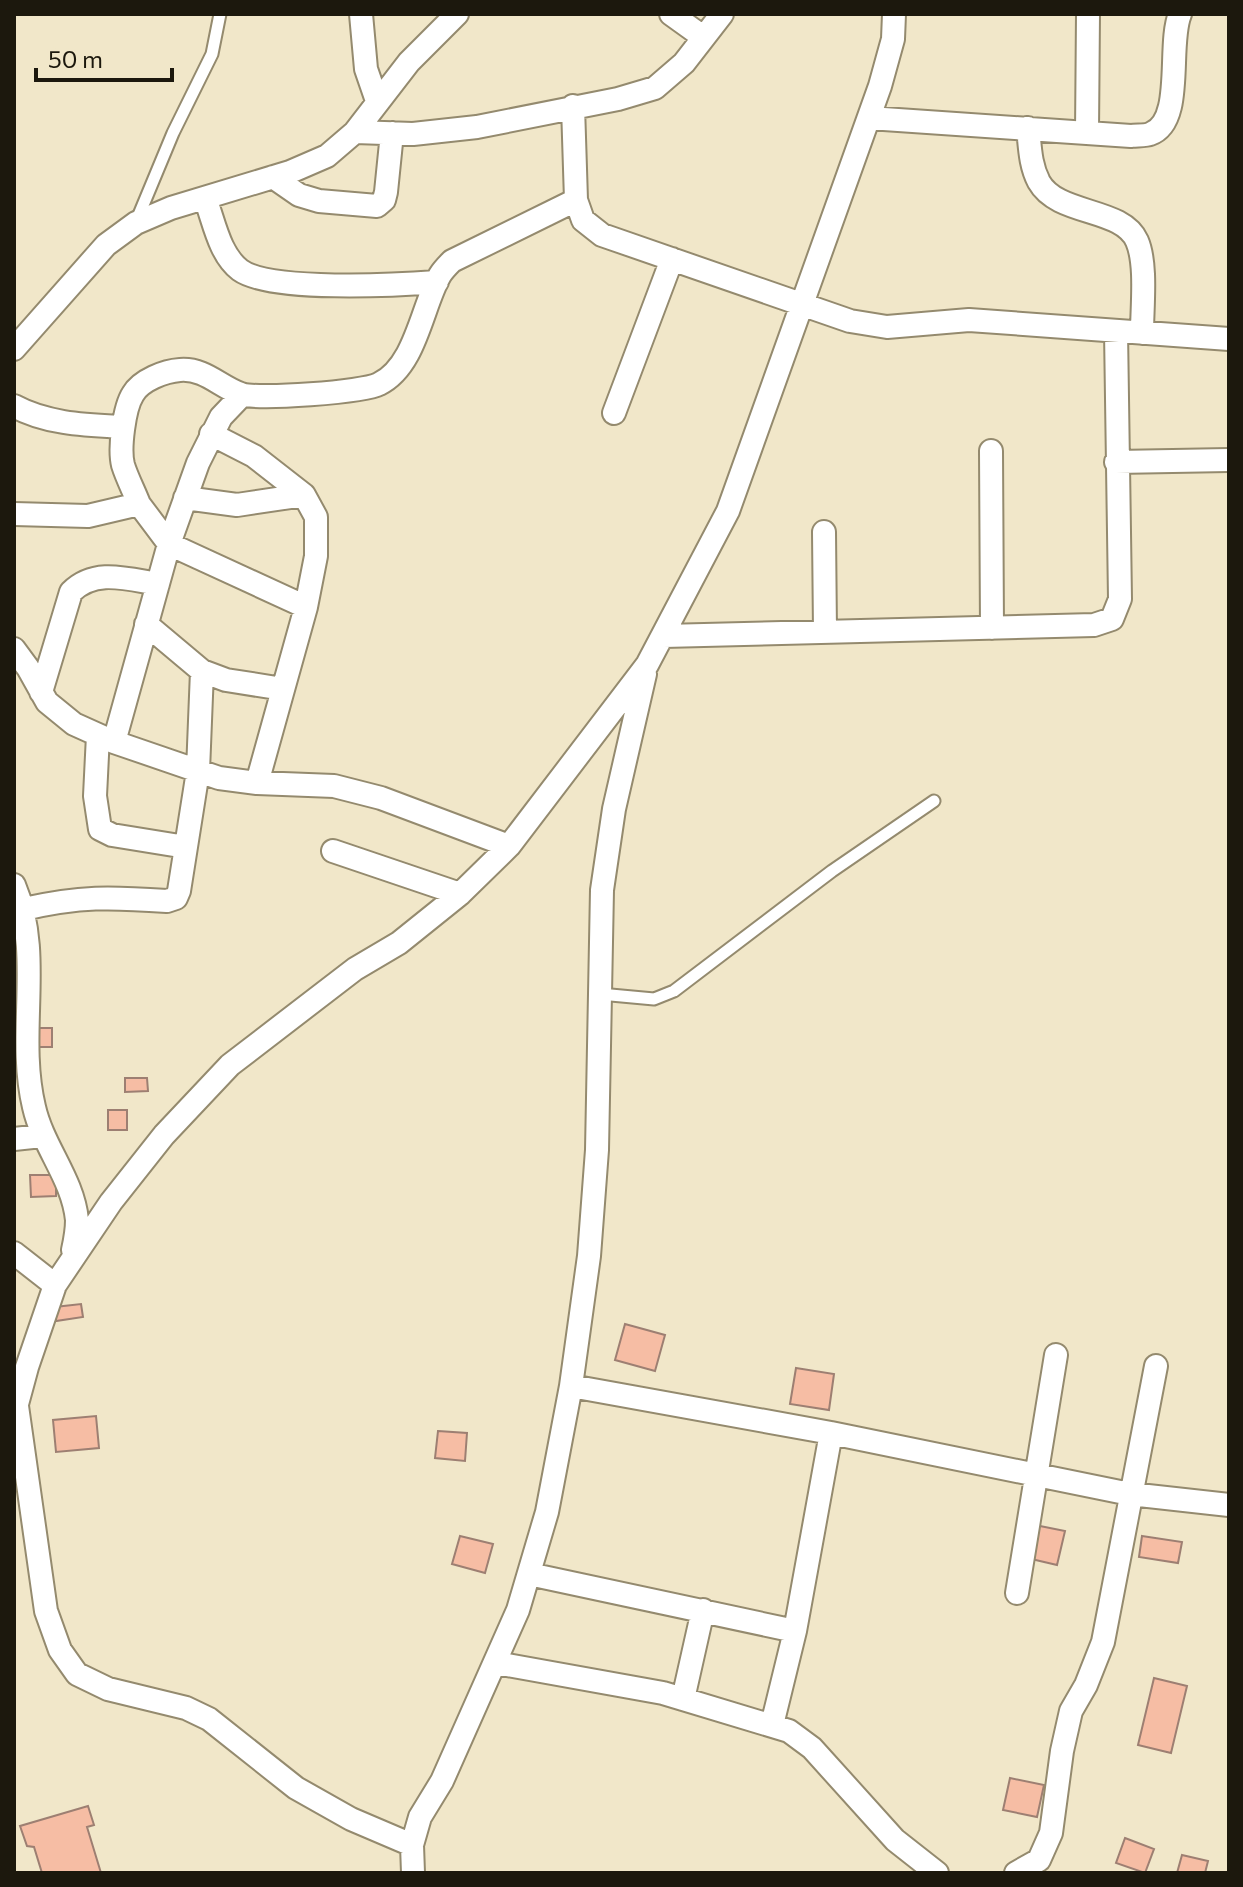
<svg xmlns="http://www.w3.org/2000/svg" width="1243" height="1887" viewBox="0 0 1243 1887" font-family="Commissioner,sans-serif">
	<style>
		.building { fill: #f6bda4; stroke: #9d7f72; stroke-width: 2 }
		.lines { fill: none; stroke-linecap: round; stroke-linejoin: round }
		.service-casing { stroke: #948a6e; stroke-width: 15 }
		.minor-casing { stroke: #948a6e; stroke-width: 26 }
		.service { stroke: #fff; stroke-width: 11 }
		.minor { stroke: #fff; stroke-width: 22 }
	</style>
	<rect width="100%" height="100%" fill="#f1e7c9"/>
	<!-- building -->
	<path class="building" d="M31 1028H52V1047H32Z
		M125 1078H147L148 1091 125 1092Z
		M108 1110H127V1130H108Z
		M30 1175H56V1196L31 1197Z
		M81 1304 83 1317 56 1321 55 1307Z
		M625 1324 665 1335 655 1371 615 1360Z
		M796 1368 834 1374 829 1410 790 1404Z
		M96 1416 99 1448 56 1452 53 1420Z
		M438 1431 467 1433 465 1461 435 1458Z
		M1035 1525 1065 1531 1057 1565 1027 1558Z
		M460 1536 493 1544 485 1573 452 1564Z
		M1142 1536 1182 1542 1178 1563 1139 1557Z
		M1154 1678 1187 1686 1171 1753 1138 1745Z
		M1010 1778 1044 1785 1037 1817 1003 1810Z
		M88 1806 94 1825 87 1827 101 1873H42L34 1847 27 1846 20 1826Z
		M1125 1838 1154 1849 1145 1873 1116 1863Z
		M1182 1855 1208 1861 1205 1873H1177Z"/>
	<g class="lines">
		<defs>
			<path id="service" d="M136 222 173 133 212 54 220 14
				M600 994 654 999 674 991 832 871 934 801"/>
			<path id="minor" d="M361 14 366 69 377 101
				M671 14 703 37
				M573 106 576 200 583 220 602 235 850 321 887 327 969 320 1229 339
				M869 118 1131 136C1136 135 1145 136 1150 134 1185 122 1167 45 1180 14
				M1028 128C1030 147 1030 165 1039 182 1058 216 1122 207 1137 241 1147 264 1142 307 1142 333
				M355 132 409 62 457 14
				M1087 132 1088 14
				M273 177 299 195 319 201 377 206 384 200 386 192 392 133
				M205 198C214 221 219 254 240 270 270 292 397 285 437 282
				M14 349 106 245 136 223 171 208 290 172 327 156 355 132 413 134 477 127 618 99 655 88 684 63 722 14
				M14 406C47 424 86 425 123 427
				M614 413 672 259
				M991 451 992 628
				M1116 462 1229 460
				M185 498 237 505 304 495 254 456 211 434
				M139 504C134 491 127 478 123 465 119 449 124 408 133 394 141 380 165 371 180 370 205 368 220 387 241 394 257 400 364 392 379 384 416 366 422 306 440 275 443 270 448 265 452 261L576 200
				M14 514 88 516 139 504 169 544 306 607
				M824 532 825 632
				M146 624 202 671 226 680 283 689
				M664 636 1094 625 1112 619 1120 599 1116 331
				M14 649 28 668 47 702 74 724 114 742 219 778 257 783 334 786 381 798 509 846
				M41 692 71 592C95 568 127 579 158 584
				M98 735 95 796 100 829 112 835 186 847
				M114 742 169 544 198 463 221 417 242 395
				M257 783 306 607 316 556V517L304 495
				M333 851 460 894
				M14 885C44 956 16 1032 34 1107 43 1147 73 1179 77 1220 77 1230 75 1241 73 1250
				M24 909C80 896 111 897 167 901L176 898 179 891 198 771 202 671
				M14 1139 42 1136
				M14 1253 55 1285
				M571 1386 831 1433 1130 1494 1229 1505
				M17 1406 46 1611 60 1650 77 1674 108 1689 186 1708 209 1719 296 1788 351 1819 412 1845
				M14 1415 27 1367 55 1285 111 1202 164 1135 230 1065 355 969 399 943 460 894 509 846 647 665 728 511 880 86 893 39 894 14
				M529 1574 795 1631
				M1017 1593 1056 1355
				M496 1663 663 1693 789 1731 812 1748 895 1840 937 1873
				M683 1699 703 1610
				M772 1725 795 1631 831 1433
				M413 1873 412 1845 420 1817 442 1781 518 1610 547 1512 571 1386 589 1256 597 1150 602 890 614 809 645 674
				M1016 1873 1039 1860 1051 1833 1062 1751 1071 1711 1086 1685 1103 1642 1156 1366"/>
		</defs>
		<!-- service casing -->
		<use href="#service" class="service-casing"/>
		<!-- minor casing -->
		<use href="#minor" class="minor-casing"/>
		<!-- service -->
		<use href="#service" class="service"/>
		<!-- minor -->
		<use href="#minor" class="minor"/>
	</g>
	<!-- border -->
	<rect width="1243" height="1887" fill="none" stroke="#1c180d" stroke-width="32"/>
	<!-- scale -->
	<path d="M36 68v12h136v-12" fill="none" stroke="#1c180d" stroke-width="4"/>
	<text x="48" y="68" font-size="24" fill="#1c180d" stroke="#f1e7c9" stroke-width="6" paint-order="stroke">50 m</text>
</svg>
